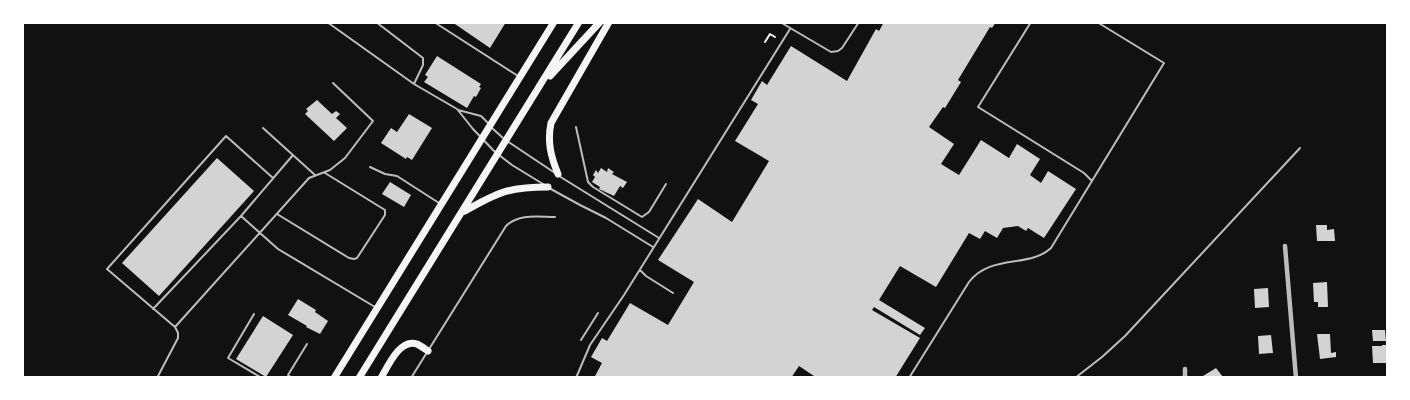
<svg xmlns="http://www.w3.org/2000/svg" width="1410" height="400" viewBox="0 0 1410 400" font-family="'IBM Plex Serif',serif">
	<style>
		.building { fill: #d3d3d3 }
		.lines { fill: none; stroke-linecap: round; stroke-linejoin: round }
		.path { stroke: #f5f5f5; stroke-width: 2 }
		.service { stroke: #bcbcbc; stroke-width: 2 }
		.minor { stroke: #bcbcbc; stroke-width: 4.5 }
		.primary { stroke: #f5f5f5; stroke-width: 7 }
	</style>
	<rect width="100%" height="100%" fill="#111"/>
	<!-- building -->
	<path class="building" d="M452 22H506L490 48Z
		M884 22H996L992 28 990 27 958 80 961 82 945 108 943 107 929 127 954 144 941 164 959 175 981 140 1009 158 1017 144 1040 159 1030 175 1041 183 1048 171 1076 189 1044 238 1028 228 1026 231 1018 226 1003 228 997 238 985 231 980 239 969 233 936 287 900 266 879 300 925 328 920 335 874 307 872 310 920 338 895 378H817L799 366 791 378H594L602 363 591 357 602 338 607 341 630 303 668 325 694 282 658 260 698 199 732 222 769 161 735 141 758 104 751 100 762 81 767 85 791 46 847 81 876 29 879 31Z
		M437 56 481 84 479 87 481 88 476 97 474 96 467 108 424 82 428 77 425 75Z
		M317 100 332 114 336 111 340 114 336 118 347 128 334 141 305 114 308 111 306 109Z
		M409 114 432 128 412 160 407 157 406 159 381 143 391 128 397 132Z
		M217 158 254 191 159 296 122 263Z
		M601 168 607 172 608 168 614 172 612 174 627 182 623 188 620 186 614 196 599 189 600 187 592 182 595 177 593 175 596 170 598 173Z
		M390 182 411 195 404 207 382 194Z
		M1316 225H1327V230L1334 229 1335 241H1317Z
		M1327 282 1328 307H1318V302H1314L1313 283Z
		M1268 288 1269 307 1255 308 1254 289Z
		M298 299 316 310 315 312 328 321 320 334 306 327 307 326 288 315Z
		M263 316 293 335 266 377 236 359Z
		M1372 330H1385L1386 341H1373Z
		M1317 334H1330L1331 353 1336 352V357L1320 359Z
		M1271 335 1273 353 1259 354 1258 336Z
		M1382 345H1386V363H1373L1372 346H1382Z
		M1216 368 1223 377 1204 378 1203 376Z"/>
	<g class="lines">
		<!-- path -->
		<path class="path" d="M765 42 770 34 775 37"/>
		<!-- service -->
		<path class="service" d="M327 22 414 84 457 109 473 129 495 152
			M376 22 423 58V65L414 84
			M434 22 518 76
			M780 22 831 52 838 51 842 48 859 22
			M1031 22 978 107 1084 173 1092 181
			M458 110 481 116 489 124
			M576 127 588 182 593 187 642 217 649 212 666 184
			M263 128 315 175
			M492 128 503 138
			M507 141 555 173
			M499 155 512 165 543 184
			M370 167 385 174 397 176 439 203
			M559 176 659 238
			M273 178 226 136 107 269 175 327 309 178 330 170 345 158 373 121 333 83
			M549 188 580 205 606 218 653 247
			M277 214 349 258 354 259 357 258 385 215V210L325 173
			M241 216 278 249 375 307
			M640 270 646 276 673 293
			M153 309 241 216 293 155
			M254 314 228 358 262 378
			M581 340 598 313
			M157 378 178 338V333L175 327
			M292 378 288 375 307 344
			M411 378 506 226C519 213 539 217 555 217
			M576 378 590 345 624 295 790 29
			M909 378 969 282C990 254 1030 268 1051 248L1164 63 1097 22
			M1075 378 1102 357 1125 336 1300 148"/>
		<!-- minor -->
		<path class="minor" d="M1285 246 1296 378
			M1185 369V378"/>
		<!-- primary -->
		<path class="primary" d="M550 76 600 22
			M558 174C551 157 547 142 551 123L609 22
			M465 211C498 192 509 187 548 187
			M334 378 554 22
			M359 378 579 22
			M381 378C388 366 400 338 417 344 421 346 425 349 428 351"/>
	</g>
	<!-- border -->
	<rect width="1410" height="400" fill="none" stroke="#ffffff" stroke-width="48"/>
</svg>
